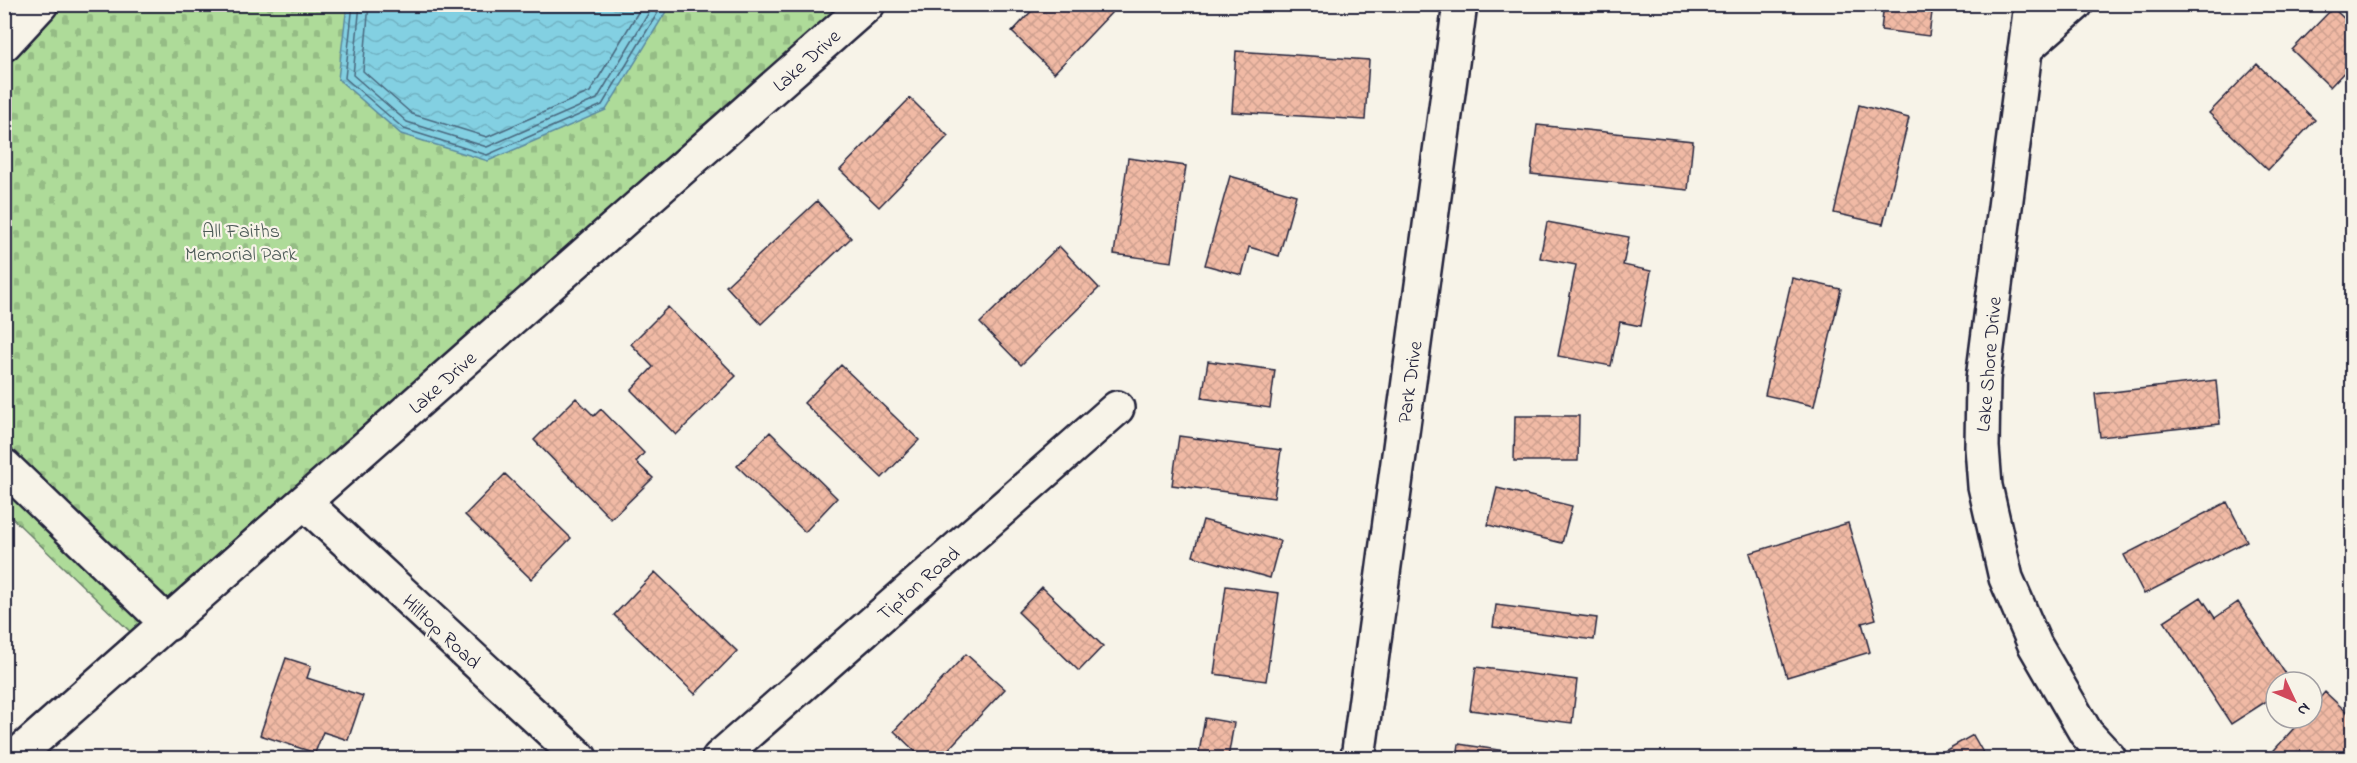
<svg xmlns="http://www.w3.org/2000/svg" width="2357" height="763" viewBox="0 0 2357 763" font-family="'Indie Flower',sans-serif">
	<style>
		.cemetery { fill: url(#cemetery-stones); stroke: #687e6a; stroke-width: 1.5 }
		.water { fill: url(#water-waves); stroke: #5c8a9f; stroke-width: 1.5 }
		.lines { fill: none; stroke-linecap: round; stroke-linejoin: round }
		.shore { stroke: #49687e; stroke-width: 1.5 }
		.building { fill: url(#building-cross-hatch); stroke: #22223b; stroke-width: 1.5 }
		.minor-casing { stroke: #22223b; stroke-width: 38 }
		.minor { stroke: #f7f3e8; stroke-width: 33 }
		.labels { text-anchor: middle; stroke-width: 4.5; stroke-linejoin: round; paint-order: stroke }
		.street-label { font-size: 20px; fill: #22223b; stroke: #f7f3e8 }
		.park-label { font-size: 20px; fill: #4c5a57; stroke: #f7f3e8 }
	</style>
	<defs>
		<pattern id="cemetery-stones" width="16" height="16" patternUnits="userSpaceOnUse" patternTransform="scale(1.5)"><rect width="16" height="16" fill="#aedb99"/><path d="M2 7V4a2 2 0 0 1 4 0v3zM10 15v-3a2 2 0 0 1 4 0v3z" fill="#95bc85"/></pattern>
		<pattern id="water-waves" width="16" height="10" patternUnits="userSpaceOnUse" patternTransform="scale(1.5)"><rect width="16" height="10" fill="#83d0e2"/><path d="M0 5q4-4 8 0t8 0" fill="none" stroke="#71b2c3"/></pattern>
		<pattern id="building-cross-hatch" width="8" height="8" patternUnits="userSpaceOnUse" patternTransform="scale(1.5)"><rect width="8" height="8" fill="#f1baa5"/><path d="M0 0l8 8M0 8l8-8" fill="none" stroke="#cea08f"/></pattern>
	</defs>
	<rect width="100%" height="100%" fill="#f7f3e8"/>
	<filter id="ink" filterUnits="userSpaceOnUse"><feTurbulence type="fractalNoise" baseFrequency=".0167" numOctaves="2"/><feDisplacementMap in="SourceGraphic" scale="12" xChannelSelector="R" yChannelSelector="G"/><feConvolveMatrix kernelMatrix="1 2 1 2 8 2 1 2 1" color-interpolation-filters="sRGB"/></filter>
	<g filter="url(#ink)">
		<!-- cemetery -->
		<path class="cemetery" d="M4 5H868L144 645 5 511Z"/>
		<!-- water -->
		<path class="water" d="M347 5V4L670 5 606 110 488 161 401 134 338 79Z"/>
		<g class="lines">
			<!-- shore -->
			<path class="shore" d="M353 4 345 78 404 129 487 155 602 105 663 4
				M360 4 353 75 407 122 487 147 597 99 654 4
				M369 4 363 71 412 114 487 137 590 92 643 4"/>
		</g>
		<!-- building -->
		<path class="building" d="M1038 4H1104L1112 12 1054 73 1012 32Z
			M1884 4H1933L1929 36 1881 30Z
			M2333 8 2350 24 2352 21V64L2330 87 2292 50Z
			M1236 51 1369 60 1365 120 1232 112Z
			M2257 64 2315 120 2268 170 2209 113Z
			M910 98 948 136 879 207 840 170Z
			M1859 105 1909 118 1883 224 1834 213Z
			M1537 125 1693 141 1688 190 1531 174Z
			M1128 158 1186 166 1172 262 1114 254Z
			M1230 176 1296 195 1279 256 1249 247 1242 275 1205 265Z
			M817 201 851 238 761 324 726 286Z
			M1547 222 1629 237 1623 265 1651 271 1641 326 1620 322 1611 366 1558 356 1576 265 1540 258Z
			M1059 246 1099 288 1021 365 980 323Z
			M1792 278 1841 289 1814 406 1765 395Z
			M668 307 736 376 676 435 631 390 653 367 631 344Z
			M1208 361 1275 370 1270 408 1202 398Z
			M841 365 919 440 882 478 804 403Z
			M2216 380 2220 424 2100 437 2095 394Z
			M576 398 594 416 601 409 644 453 636 462 653 478 611 519 534 440Z
			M1515 416H1579L1578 461H1514Z
			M770 432 837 498 805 532 737 466Z
			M1179 436 1281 450 1274 498 1172 485Z
			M505 474 571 538 531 579 465 515Z
			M1497 488 1572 506 1562 543 1488 525Z
			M2227 502 2247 541 2144 594 2124 555Z
			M1203 520 1280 541 1270 578 1193 556Z
			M1848 523 1876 619 1862 623 1870 652 1787 677 1750 553Z
			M655 572 737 651 695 694 614 615Z
			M1226 586 1279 593 1266 681 1214 674Z
			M1042 587 1103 646 1079 671 1018 612Z
			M2201 597 2215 618 2238 602 2291 682H2276V695L2231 724 2164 621Z
			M1496 605 1597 618 1594 640 1493 627Z
			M966 654 1005 689 940 758H922L894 731Z
			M286 658 311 666 307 678 363 696 348 740 323 732 315 753 260 735Z
			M1476 667 1577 680 1572 723 1470 710Z
			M2325 692 2352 717V758H2267L2303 718H2312V707Z
			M1205 718 1234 723 1228 758H1198Z
			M1973 735 1986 758H1932Z
			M1459 744 1551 758H1457Z"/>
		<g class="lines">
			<defs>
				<path id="minor" d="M2031 4 1983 379 1982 447 1985 486 2006 578 2035 645 2086 733 2109 758
					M4 44 41 4
					M2025 49 2076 4
					M4 466 168 624
					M305 503 580 758
					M14 758 868 4
					M719 758 1117 408
					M1358 758 1460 4"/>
			</defs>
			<!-- minor casing -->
			<use href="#minor" class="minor-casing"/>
			<!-- minor -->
			<use href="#minor" class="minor"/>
		</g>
	</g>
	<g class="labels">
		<!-- street labels -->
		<g class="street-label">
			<text transform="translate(806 60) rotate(-42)" y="7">Lake Drive</text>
			<text transform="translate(1988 364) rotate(-85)" y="7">Lake Shore Drive</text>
			<text transform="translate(442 382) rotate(-42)" y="7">Lake Drive</text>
			<text transform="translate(1409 382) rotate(-82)" y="7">Park Drive</text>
			<text transform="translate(918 583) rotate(-41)" y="7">Tipton Road</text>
			<text transform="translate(442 631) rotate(43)" y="7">Hilltop Road</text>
		</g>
		<!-- park labels -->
		<g class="park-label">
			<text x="241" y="237">All Faiths<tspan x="241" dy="23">Memorial Park</tspan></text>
		</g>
	</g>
	<!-- margin -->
	<rect width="2357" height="763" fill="none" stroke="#f7f3e8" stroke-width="24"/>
	<rect x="12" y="12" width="2333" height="739" fill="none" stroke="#22223b" stroke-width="2" filter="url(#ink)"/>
	<!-- north arrow -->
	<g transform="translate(2294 700) rotate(134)"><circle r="28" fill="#f7f3e8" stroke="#a29fa3" stroke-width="1.5"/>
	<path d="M0-4.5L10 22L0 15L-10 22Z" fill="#d1495b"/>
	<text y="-9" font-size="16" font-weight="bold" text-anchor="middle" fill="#22223b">N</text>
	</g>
</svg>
